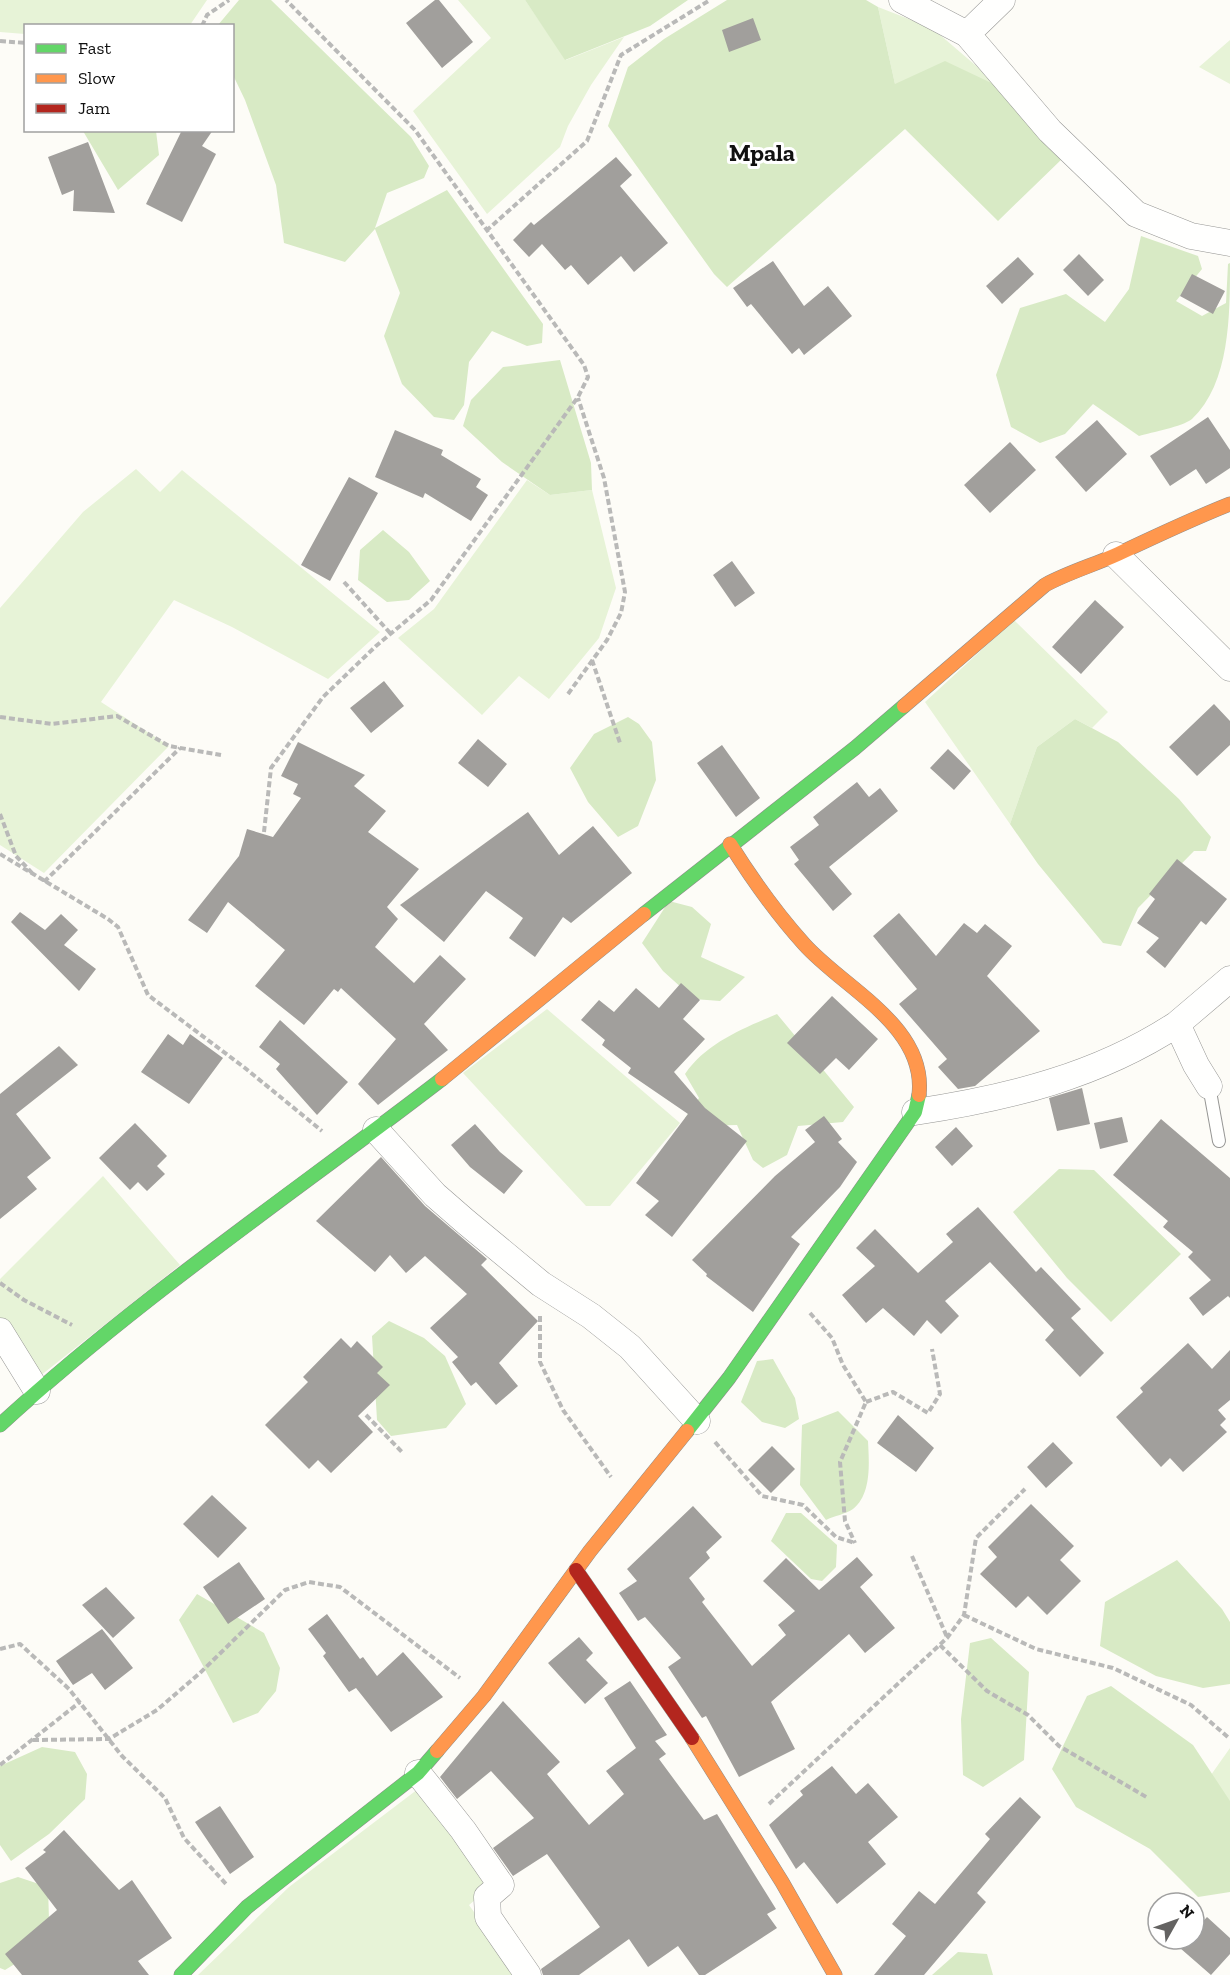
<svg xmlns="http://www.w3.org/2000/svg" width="1230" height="1975" viewBox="0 0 1230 1975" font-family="'Zilla Slab',serif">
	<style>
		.green { fill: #e7f3d7 }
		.forest { fill: #d8eac5 }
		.building { fill: #a19f9c }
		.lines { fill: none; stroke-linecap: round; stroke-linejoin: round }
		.lane-casing { stroke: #979795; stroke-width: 14 }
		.street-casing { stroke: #979795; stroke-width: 27 }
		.fast-casing { stroke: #8e8d8b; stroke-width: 15 }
		.slow-casing { stroke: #8e8d8b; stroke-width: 15 }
		.jam-casing { stroke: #8e8d8b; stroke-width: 15 }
		.path { stroke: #b9b9b8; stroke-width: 4; stroke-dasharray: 6 3; stroke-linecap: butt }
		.lane { stroke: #fffffe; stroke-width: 12 }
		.street { stroke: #fffffe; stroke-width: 26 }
		.fast { stroke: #63d668; stroke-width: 14 }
		.slow { stroke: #ff974d; stroke-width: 14 }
		.jam { stroke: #b3261e; stroke-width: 14 }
		.labels { text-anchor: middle; stroke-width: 6; stroke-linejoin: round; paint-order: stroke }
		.quarter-label { font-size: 24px; font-weight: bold; fill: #111; stroke: #fff }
	</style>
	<rect width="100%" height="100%" fill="#fdfcf7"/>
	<!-- green -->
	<path class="green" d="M0 0H207L190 25 26 26 25 34 0 32Z
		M458 0H525L566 60 624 37 591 85 568 126 560 147 487 214 413 111 491 38Z
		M878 7 932 28 1002 88 895 84Z
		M1230 40V84L1199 67Z
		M136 469 160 492 182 470 380 632 328 679 232 627 174 600 101 702 169 746 44 873 0 845V608L83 512Z
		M527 480 550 495 592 490 616 588 599 638 549 699 519 676 482 715 398 638 434 609Z
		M1014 620 1108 712 1092 728 1075 719 1037 747 1010 824 925 702Z
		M547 1009 680 1123 610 1206H586L463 1073Z
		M103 1176 180 1265 35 1380 0 1324V1279Z
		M1230 1748V1825L1194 1799Z
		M422 1786 494 1884 469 1905 519 1975H198L289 1887Z"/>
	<!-- forest -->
	<path class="forest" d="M239 0H271L411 137 429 166 424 178 387 193 375 228 447 190 543 324 542 343 527 346 492 331 469 362 464 405 454 420 434 417 402 384 384 336 400 293 375 229 345 262 284 243 276 185 245 100 233 75 232 26 218 25Z
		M525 0H688L650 26 565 60Z
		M727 0H866L878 7 895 84 945 61 1002 88 1063 158 998 221 905 129 727 287 714 274 608 126 628 67 664 39Z
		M83 131H156L159 155 118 190Z
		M1141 236 1198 256 1202 269 1176 301 1202 316 1226 303 1228 264 1230 263C1230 316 1230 383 1192 419 1182 427 1152 432 1139 436L1093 404 1065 434 1040 443 1011 427 996 375 1020 308 1066 294 1105 322 1129 289Z
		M560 360 591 463 592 490 550 495 502 462 463 426 471 400 503 367Z
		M383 530 409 552 430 581 409 600 387 602 358 580 360 550Z
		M628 717 639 724 652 742 656 780 638 826 618 837 588 802 570 768 594 734Z
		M1075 719 1118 742 1179 799 1211 837 1206 851H1194L1138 908 1121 946 1103 943 1038 864 1010 824 1037 747Z
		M669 901 692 907 711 924 701 957 745 977 720 1001 694 999 663 971 642 943Z
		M777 1014 854 1107 843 1122 798 1126 787 1155 763 1168 753 1160 737 1125 692 1126 685 1118 699 1098 685 1074C706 1043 744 1028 777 1014Z
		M1059 1169 1094 1170 1181 1254 1111 1322 1067 1278 1013 1212Z
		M389 1321 424 1338 445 1356 466 1404 446 1428 391 1436 377 1420 372 1336Z
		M773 1359 795 1398 799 1419 785 1428 762 1422 741 1402 757 1361Z
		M838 1411 868 1441C869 1462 872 1494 853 1509 846 1514 834 1516 826 1520L800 1485 802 1425Z
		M786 1513H801L837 1545 836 1567 822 1581 811 1579 771 1541Z
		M1177 1560 1222 1609 1230 1622V1684L1203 1688 1156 1676 1100 1646 1105 1602Z
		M197 1594 264 1633 280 1668 276 1691 258 1713 233 1723 179 1620Z
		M991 1638 1029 1672 1024 1760 983 1787 963 1775 961 1719 970 1643Z
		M1111 1686 1193 1745 1230 1801V1892L1198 1897 1150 1849 1076 1807 1052 1769 1087 1696Z
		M42 1747 75 1752 87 1774 85 1799 49 1834 11 1861 0 1845V1766Z
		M18 1877 48 1887 49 1920 26 1957 5 1970 0 1968V1883Z
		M958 1952 987 1954 993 1975H932Z"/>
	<!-- building -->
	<path class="building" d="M435 0H439L473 42 442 68 406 23Z
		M753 18 761 40 729 52 722 30Z
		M182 130H213L202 146 216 154 182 222 146 204Z
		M88 142 115 213 73 211 74 190 62 195 48 157Z
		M616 157 632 175 620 186 668 243 634 272 621 256 588 285 571 265 565 270 542 244 529 257 513 240 531 222 534 225Z
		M1079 254 1104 280 1088 296 1063 270Z
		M1018 257 1034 274 1002 304 986 286Z
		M773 261 804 306 828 286 852 316 804 355 799 348 792 354 751 304 747 307 733 288Z
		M1192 274 1225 291 1213 314 1180 296Z
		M1208 417 1230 450V468L1206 484 1196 469 1170 486 1150 456Z
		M1097 420 1127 454 1086 492 1055 457Z
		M395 430 443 450 441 455 481 479 476 487 488 495 471 521 425 493 423 498 375 477Z
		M1010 442 1036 470 990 513 964 485Z
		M349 477 378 493 330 581 301 565Z
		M732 561 755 593 735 607 713 575Z
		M1095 600 1124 627 1081 674 1052 647Z
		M384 681 404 706 371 733 350 708Z
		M1214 704 1230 721V745L1197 776 1169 747Z
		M478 739 507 764 488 787 458 763Z
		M298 742 365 775 354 786 386 811 368 832 419 869 387 907 398 919 375 947 414 983 440 955 466 979 424 1024 448 1050 378 1105 358 1084 396 1039 341 988 338 992 334 989 304 1025 255 986 285 950 228 902 207 933 188 920 239 856 247 829 273 837 301 798 293 794 298 784 281 776Z
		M722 745 760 798 736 817 697 763Z
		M948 749 971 771 954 790 930 768Z
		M857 782 869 797 880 788 898 811 829 867 852 894 833 911 794 864 799 860 790 847 819 825 813 817Z
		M528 812 559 855 593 826 632 873 571 923 563 917 535 957 509 938 523 918 486 891 444 942 400 905Z
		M1177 859 1227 899 1206 925 1201 921 1165 968 1146 952 1159 938 1137 923 1155 899 1149 894Z
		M20 912 45 930 61 914 78 930 64 945 96 969 79 991 11 922Z
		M899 913 936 956 964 923 977 933 985 924 1012 946 987 976 1040 1031 975 1086 958 1089 938 1067 947 1059 899 1004 917 989 873 936Z
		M681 983 700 1000 683 1019 705 1039 674 1072 705 1108 747 1141 672 1237 645 1215 659 1201 636 1183 688 1114 628 1073 631 1068 602 1045 605 1040 581 1020 599 1000 614 1012 636 988 659 1008Z
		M832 996 878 1039 849 1070 836 1058 820 1074 787 1043Z
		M280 1020 348 1082 317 1115 276 1069 280 1064 259 1047Z
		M168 1034 183 1045 190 1034 223 1058 189 1104 141 1072Z
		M59 1046 78 1065 16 1114 51 1158 27 1177 37 1189 0 1219V1094Z
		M1082 1088 1090 1124 1057 1131 1049 1098Z
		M824 1116 842 1139 838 1142 857 1162 840 1187 791 1237 800 1244 753 1312 706 1276 707 1274 692 1260 775 1176 815 1142 805 1130Z
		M1122 1117 1128 1142 1100 1149 1094 1123Z
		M1161 1119 1230 1178V1298L1228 1296 1203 1316 1189 1298 1211 1280 1188 1257 1193 1252 1163 1227 1168 1221 1113 1175Z
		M135 1123 167 1156 157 1166 165 1174 147 1191 138 1182 130 1190 99 1158Z
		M475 1124 500 1152 523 1171 504 1194 470 1167 451 1145Z
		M956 1127 973 1146 952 1166 935 1147Z
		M381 1157 425 1206 487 1259 481 1265 538 1321 499 1363 518 1386 496 1405 476 1382 471 1386 452 1362 458 1357 430 1328 467 1294 425 1256 406 1273 390 1255 375 1272 316 1221Z
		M978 1207 1036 1272 1041 1267 1081 1309 1071 1318 1104 1353 1080 1377 1045 1340 1054 1330 990 1262 945 1301 959 1316 941 1334 927 1320 914 1336 883 1308 866 1323 842 1295 875 1266 856 1248 875 1229 918 1273 953 1242 946 1234Z
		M341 1338 351 1348 357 1341 383 1367 377 1373 390 1385 358 1416 373 1432 331 1473 318 1460 309 1469 265 1425 308 1382 303 1377Z
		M1188 1343 1212 1369 1230 1350V1400L1218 1410 1226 1419 1220 1425 1227 1432 1183 1472 1170 1458 1161 1467 1116 1417 1143 1392 1140 1388Z
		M898 1415 934 1448 916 1472 877 1443Z
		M1053 1442 1073 1463 1046 1488 1027 1467Z
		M772 1446 795 1469 771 1493 748 1470Z
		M212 1495 247 1528 218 1558 183 1524Z
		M1031 1504 1074 1546 1060 1560 1081 1581 1047 1615 1028 1596 1016 1608 980 1574 997 1557 988 1547Z
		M693 1506 722 1537 706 1552 710 1558 689 1578 705 1599 702 1602 752 1666 786 1635 778 1625 795 1611 763 1581 786 1558 819 1590 857 1557 873 1575 860 1587 895 1628 865 1653 849 1634 771 1702 795 1749 739 1777 706 1716 702 1718 668 1667 681 1658 645 1617 638 1621 619 1593 637 1581 627 1569Z
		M239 1562 265 1599 228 1624 203 1587Z
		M106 1587 135 1618 113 1638 82 1605Z
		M327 1614 360 1659 363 1657 377 1676 403 1652 443 1697 391 1732 356 1688 349 1692 323 1656 326 1653 308 1629Z
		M102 1629 133 1668 105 1690 92 1673 73 1685 56 1661Z
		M579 1637 593 1653 586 1660 608 1683 585 1704 548 1663Z
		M630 1681 667 1735 655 1741 666 1754 659 1759 704 1820 717 1814 776 1909 767 1914 777 1928 705 1975H699L678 1946 648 1967 629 1939 579 1975H543L541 1969 600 1927 547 1854 513 1876 493 1848 534 1818 491 1771 457 1799 440 1777 503 1701 560 1762 547 1774 589 1825 624 1794 606 1771 636 1748 604 1698Z
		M832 1766 856 1794 868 1783 898 1817 868 1842 886 1864 837 1904 804 1862 796 1869 769 1825 803 1795 800 1791Z
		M1020 1797 1041 1817 977 1893 986 1902 924 1975H874L906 1936 892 1924 919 1891 935 1904 990 1839 985 1834Z
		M220 1806 254 1857 230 1874 195 1822Z
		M64 1830 119 1890 132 1880 172 1938 138 1961 149 1975H22L5 1954 57 1910 25 1868 46 1852 43 1850Z
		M1207 1917 1230 1938V1954L1211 1975 1180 1948 1187 1939H1194V1931Z"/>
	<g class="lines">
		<defs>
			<path id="lane" d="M1209 1086 1219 1141"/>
			<path id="street" d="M902 0 967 34 1050 131 1136 214 1191 236 1230 243
				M967 34 1002 0
				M1116 555 1230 668
				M1177 1024 1230 979
				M915 1112C1008 1098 1098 1076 1177 1024L1196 1065 1209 1086
				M376 1130 435 1195 466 1222 541 1284 591 1316 630 1347 697 1421
				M0 1331 37 1391
				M418 1773 463 1830 501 1885 487 1897 488 1917 528 1975"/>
			<path id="fast" d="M644 914 855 748 904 706
				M0 1425C138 1298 294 1193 442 1079
				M687 1431 729 1378 915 1112 919 1095
				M181 1975 247 1907 418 1773 437 1751"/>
			<path id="slow" d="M904 706 1045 585C1069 572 1094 565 1118 554 1156 536 1192 519 1230 504
				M730 844C752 879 776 913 804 944 843 988 927 1026 919 1095
				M442 1079 644 914
				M692 1738 782 1882 835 1975
				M437 1751 484 1696 590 1551 687 1431"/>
			<path id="jam" d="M576 1570 692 1738"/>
		</defs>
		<!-- lane casing -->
		<use href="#lane" class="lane-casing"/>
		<!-- street casing -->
		<use href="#street" class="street-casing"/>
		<!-- fast casing -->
		<use href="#fast" class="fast-casing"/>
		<!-- slow casing -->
		<use href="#slow" class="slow-casing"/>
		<!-- jam casing -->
		<use href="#jam" class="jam-casing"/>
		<!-- path -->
		<path class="path" d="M202 26 207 15 229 0
			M0 41 26 43
			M486 231 587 141 621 55 710 0
			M344 582 391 634
			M592 660 620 743
			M568 694 607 640 621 613 625 592 604 478 578 398
			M0 717 52 724 117 716 169 746 221 755
			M0 814 16 856 32 873
			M264 832 271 768 323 697 376 646 431 600 578 397 588 377 584 365 415 130 286 0
			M0 854 108 919 118 927 148 995 245 1068 322 1131
			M44 882 180 748
			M0 1283 24 1300 72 1325
			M810 1313 832 1338 843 1365 866 1402 840 1462 845 1521 855 1543
			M540 1316V1362L563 1410 611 1477
			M866 1402 893 1392 928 1413 940 1394 932 1349
			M366 1415 402 1452
			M715 1442 762 1496 803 1505 836 1537 855 1543
			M912 1556 947 1637
			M964 1615 1036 1649 1113 1668 1191 1705 1230 1739
			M940 1645 987 1691 1028 1715 1059 1746 1148 1798
			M0 1649 20 1644 69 1689 122 1756 165 1798 184 1838 226 1884
			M33 1740 109 1739 157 1710 200 1673 285 1590 309 1582 340 1587 460 1678
			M0 1765 80 1702
			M769 1804 947 1638 964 1615 976 1538 1025 1489"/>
		<!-- lane -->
		<use href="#lane" class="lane"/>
		<!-- street -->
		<use href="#street" class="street"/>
		<!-- fast -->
		<use href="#fast" class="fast"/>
		<!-- slow -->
		<use href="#slow" class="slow"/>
		<!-- jam -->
		<use href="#jam" class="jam"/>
	</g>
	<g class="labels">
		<!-- quarter labels -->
		<g class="quarter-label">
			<text x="762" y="161">Mpala</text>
		</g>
	</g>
	<!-- legend -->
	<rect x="24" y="24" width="210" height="108" fill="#ffffff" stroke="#a0a0a0" stroke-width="1.5"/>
	<rect x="36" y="44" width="30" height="9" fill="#63d668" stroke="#a0a0a0" stroke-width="1.5"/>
	<text x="78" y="54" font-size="18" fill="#111111">Fast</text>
	<rect x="36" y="74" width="30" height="9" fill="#ff974d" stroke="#a0a0a0" stroke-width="1.5"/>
	<text x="78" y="84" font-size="18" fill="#111111">Slow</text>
	<rect x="36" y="104" width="30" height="9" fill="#b3261e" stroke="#a0a0a0" stroke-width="1.5"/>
	<text x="78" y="114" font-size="18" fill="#111111">Jam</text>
	<!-- north arrow -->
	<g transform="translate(1176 1921) rotate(50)"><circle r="28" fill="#ffffff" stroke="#a0a0a0" stroke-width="1.5"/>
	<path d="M0-4.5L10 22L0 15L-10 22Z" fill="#646362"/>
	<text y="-9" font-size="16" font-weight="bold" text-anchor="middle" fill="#111111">N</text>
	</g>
</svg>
